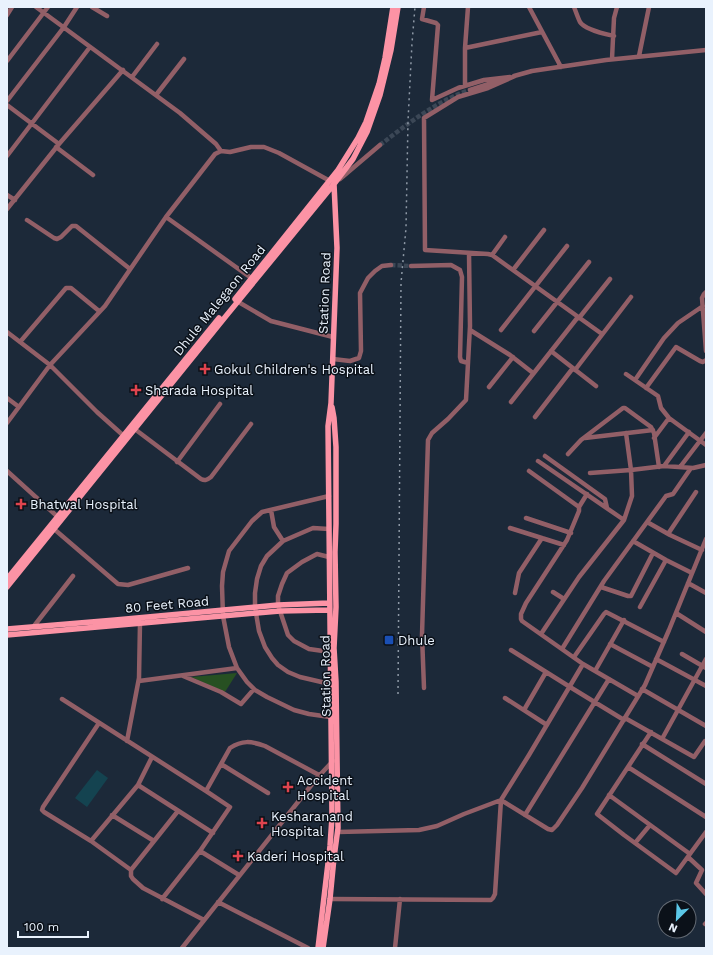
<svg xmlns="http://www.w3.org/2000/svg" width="713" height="955" viewBox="0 0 713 955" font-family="'Work Sans',sans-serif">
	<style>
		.green { fill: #275022 }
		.water { fill: #144350 }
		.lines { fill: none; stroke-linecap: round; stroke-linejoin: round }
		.minor-tunnel { stroke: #3b4756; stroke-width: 4.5; stroke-dasharray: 4.5 2; stroke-linecap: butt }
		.minor { stroke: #925f67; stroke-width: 4.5 }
		.major { stroke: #fc93a5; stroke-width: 5.5 }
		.rail { stroke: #8e99a6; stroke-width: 1.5; stroke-dasharray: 2 4; stroke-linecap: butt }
		.health-dot { fill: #e0444e; stroke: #0b1119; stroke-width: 1.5 }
		.transit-dot { fill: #1a4fb4; stroke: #0b1119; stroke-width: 1.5 }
		.labels { text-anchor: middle; stroke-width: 3; stroke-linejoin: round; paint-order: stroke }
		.street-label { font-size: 13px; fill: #e9f2fd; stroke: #0b1119 }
		.poi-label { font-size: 13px; fill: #e9f2fd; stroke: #0b1119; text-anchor: start }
	</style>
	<rect width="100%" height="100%" fill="#1c2939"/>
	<!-- green -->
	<path class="green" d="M237 673 225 692 191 677Z"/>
	<!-- water -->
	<path class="water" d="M97 770 108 778 87 807 75 798Z"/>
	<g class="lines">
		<!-- minor-tunnel -->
		<path class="minor-tunnel" d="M380 145C406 125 438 100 470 90
			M391 265 411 266"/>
		<!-- minor -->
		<path class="minor" d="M36 7 180 113 216 144 221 151
			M92 7 107 16
			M424 7 422 19 436 23 438 25 432 100 458 88 484 80 510 77
			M529 7 561 67
			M574 7C576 12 578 18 580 22 585 30 605 34 614 36
			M7 15 12 7
			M465 48 542 32
			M639 56 649 7
			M612 59 614 18 617 7
			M7 61 48 7
			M514 76 532 71 606 60 706 50
			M515 76 488 88 458 97 424 118 425 250 488 254 492 255 602 334
			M132 77 157 44
			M465 86V48L468 7
			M470 90 501 80
			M156 95 184 59
			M7 101 64 27 77 7
			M7 105 59 144 7 209
			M59 144 123 70
			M56 147 93 175
			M7 156 90 47
			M340 179 380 145
			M7 195 15 200
			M166 217 254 280
			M27 220 54 238 57 239 61 237 72 226H76L130 269
			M492 255 505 237
			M411 266 451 265 460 270 462 277 460 357 461 361 468 363
			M513 270 544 230
			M706 292 704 294 702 298 706 351
			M235 300 271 321 333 337
			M579 318 610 279
			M470 330 510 355 533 373
			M501 330 567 246
			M534 331 589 262
			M7 332 50 365 97 412 125 437
			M20 342 66 288H71L99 311
			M551 351 596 386
			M333 359 350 361 359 358 361 351 360 293 368 278 375 271 382 266 391 265
			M575 370 631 297
			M626 374 658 396 661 408 669 418 706 445
			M635 380 664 338 678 323 703 306
			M489 387 513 357
			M646 388 676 347 700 361 703 362 706 360
			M7 398 19 407
			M511 402 578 317
			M535 417 573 368
			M7 423 50 365 105 306 166 217 215 154 221 151 230 152 251 147H264L279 153 330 181
			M132 427 201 479C205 481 207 480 211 477L251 424
			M585 438 653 430
			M654 438 669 418
			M568 454 581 440 623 408H625L651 427 654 433 659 467
			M545 456 605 499 607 508
			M538 461 624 520
			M177 462 220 404
			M664 466 689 432
			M680 467 706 433
			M7 471 59 518
			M529 471 579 507
			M590 473 631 470 664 466 693 468 706 465
			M587 494 579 507V511L567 540 526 603 521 614V619L522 621 583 664 638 696
			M329 496 262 512 252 521 229 551 223 572 222 586 223 616 229 647 237 668 247 682 255 690 267 697 294 710 309 714 330 717
			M271 510 274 527 283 541
			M526 518 571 533
			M647 522 670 535 702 550
			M510 528 564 545
			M54 529 118 584 128 585 188 568
			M329 529 313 528 283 541 267 556 261 566 257 579 255 593V607L259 631 265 647 272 658 278 665 288 672 300 677 330 684
			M668 534 696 492
			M633 541 666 560 692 573
			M329 557 317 554 302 562 287 573 282 584 278 596V605L288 635 294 641 309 649 330 652
			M688 583 706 593
			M601 587 628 596H631L653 553
			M553 592 564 599
			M515 593 519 573 542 538
			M640 607 666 560
			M676 613 706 632
			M34 626 73 576
			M541 634 579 577 624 520 632 496 631 470 626 433
			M610 644 653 667
			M562 649 604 581 666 496 673 494 691 468
			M511 650 570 687 624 720
			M682 654 706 668
			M574 657 604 614 606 612 664 642
			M656 659 706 686
			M595 671 624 620
			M183 676 221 692 241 704 254 689
			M139 681 237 668
			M424 688 422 635 428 440 432 433 448 419 466 400 470 326 469 253
			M642 689 706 726
			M505 698 547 725
			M62 699 206 791 230 807 200 851 162 899
			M524 710 546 672
			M625 718 694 757 705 741 706 742
			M99 723 43 807 42 810 44 812 91 841 131 870
			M651 732 597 814 624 835 676 873 706 832
			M662 739 706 659
			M127 741 139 678 140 623
			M642 744 706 784
			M221 764 268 793
			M628 767 706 817
			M138 785 213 833
			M206 791 230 748C242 740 251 741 265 746L319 775
			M609 795 690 854
			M178 811 131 870V876L133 879 143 888 204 920
			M112 815 154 841
			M525 815 609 679
			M338 832 419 830 437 826 464 814 501 800 529 755 583 664
			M91 841 138 785 152 757
			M635 843 650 825
			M200 851 239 875
			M688 857 702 870 696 883 706 894
			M330 899 491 900 493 898 495 894 501 800 548 829 552 830 557 825 582 788 645 685 669 630 706 539
			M218 902 308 948
			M705 924 706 923
			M182 948 317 778 333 761
			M395 948 400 899"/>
		<!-- major -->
		<path class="major" d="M235 299 338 170 358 138 366 122 379 84 385 58 393 7
			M7 579 219 318
			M7 587 226 316 334 184 353 159 367 132 380 95 391 50 398 7
			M7 629 115 620 278 605 329 603
			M7 635 280 611 329 610
			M318 948 330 846 332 817 328 426 331 403 337 248 334 184
			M323 948 330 899 334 858 338 828 337 757 336 682 334 648 336 607 335 552 336 524V447L334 418 332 407"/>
		<!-- rail -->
		<path class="rail" d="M398 694 401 283 406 228 408 121 412 43 415 7"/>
	</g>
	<!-- markers -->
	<g class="health-dot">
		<path d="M203 363h4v4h4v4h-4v4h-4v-4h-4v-4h4z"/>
		<path d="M134 384h4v4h4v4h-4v4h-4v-4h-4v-4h4z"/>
		<path d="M19 498h4v4h4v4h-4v4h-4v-4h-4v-4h4z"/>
		<path d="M286 781h4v4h4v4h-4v4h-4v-4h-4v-4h4z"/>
		<path d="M260 817h4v4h4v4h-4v4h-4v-4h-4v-4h4z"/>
		<path d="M236 850h4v4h4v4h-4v4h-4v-4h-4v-4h4z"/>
	</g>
	<rect class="transit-dot" x="384" y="635" width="10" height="10" rx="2"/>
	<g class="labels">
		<!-- street labels -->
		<g class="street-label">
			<text transform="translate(324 293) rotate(-88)" y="5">Station Road</text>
			<text transform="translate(219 300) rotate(-51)" y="5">Dhule Malegaon Road</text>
			<text transform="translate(167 604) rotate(-5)" y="5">80 Feet Road</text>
			<text transform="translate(325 676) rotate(-91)" y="5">Station Road</text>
		</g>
		<!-- poi labels -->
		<g class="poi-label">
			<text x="214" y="374">Gokul Children's Hospital</text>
			<text x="145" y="395">Sharada Hospital</text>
			<text x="30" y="509">Bhatwal Hospital</text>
			<text x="398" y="645">Dhule</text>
			<text x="297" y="785">Accident<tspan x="297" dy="15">Hospital</tspan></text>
			<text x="271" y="821">Kesharanand<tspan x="271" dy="15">Hospital</tspan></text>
			<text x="247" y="861">Kaderi Hospital</text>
		</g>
	</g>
	<!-- border -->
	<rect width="713" height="955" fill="none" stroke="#e9f2fd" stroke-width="16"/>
	<!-- north arrow -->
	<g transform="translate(677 919) rotate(204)"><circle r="19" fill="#0b1119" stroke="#646b74"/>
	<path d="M0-3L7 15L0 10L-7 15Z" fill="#5bc7e7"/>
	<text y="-6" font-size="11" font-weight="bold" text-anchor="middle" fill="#e9f2fd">N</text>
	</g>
	<!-- scale -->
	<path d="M18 931v6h70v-6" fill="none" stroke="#e9f2fd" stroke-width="2"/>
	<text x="24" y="931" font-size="12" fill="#e9f2fd" stroke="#0b1119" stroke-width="3" paint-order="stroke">100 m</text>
</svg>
